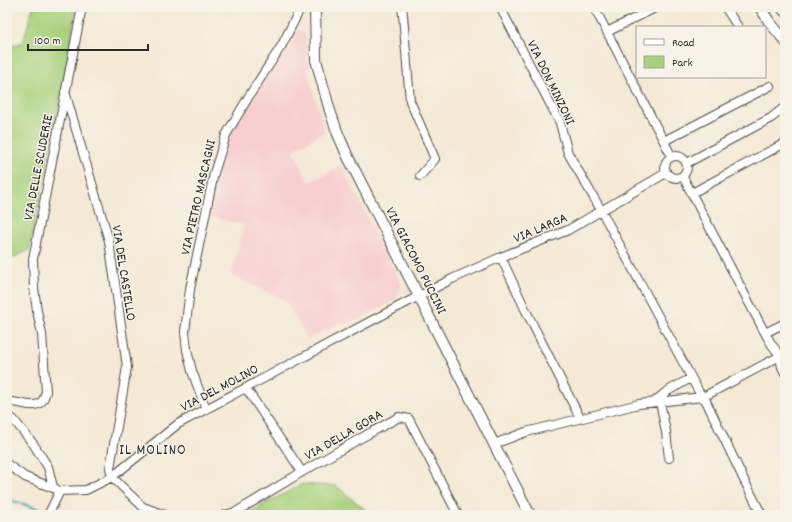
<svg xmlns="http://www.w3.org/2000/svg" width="792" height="522" viewBox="0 0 792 522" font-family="Dekko,sans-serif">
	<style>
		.built { fill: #f7cfd1 }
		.green { fill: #a8d17d; stroke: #6a7e54 }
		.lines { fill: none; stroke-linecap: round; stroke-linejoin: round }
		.stream { stroke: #40aebd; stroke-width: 2.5 }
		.minor-casing { stroke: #494844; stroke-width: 10 }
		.tertiary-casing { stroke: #494844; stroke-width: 12 }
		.minor { stroke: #fff; stroke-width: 8 }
		.tertiary { stroke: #fff; stroke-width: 10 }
		.labels { text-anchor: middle; stroke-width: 3; stroke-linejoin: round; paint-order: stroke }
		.street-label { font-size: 14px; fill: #2b2b2b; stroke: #f7f3e8 }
		.neighbourhood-label { font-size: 15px; letter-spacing: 1px; fill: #2b2b2b; stroke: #f7f3e8 }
	</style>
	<rect width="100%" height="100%" fill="#f7f3e8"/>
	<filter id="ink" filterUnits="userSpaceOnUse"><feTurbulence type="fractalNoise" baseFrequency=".025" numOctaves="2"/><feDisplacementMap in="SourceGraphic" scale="8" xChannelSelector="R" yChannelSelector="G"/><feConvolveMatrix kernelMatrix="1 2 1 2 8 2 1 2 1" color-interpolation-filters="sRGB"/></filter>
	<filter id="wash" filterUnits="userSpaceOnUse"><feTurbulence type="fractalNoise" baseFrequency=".012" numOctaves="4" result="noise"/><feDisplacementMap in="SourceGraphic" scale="16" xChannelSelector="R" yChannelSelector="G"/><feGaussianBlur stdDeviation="0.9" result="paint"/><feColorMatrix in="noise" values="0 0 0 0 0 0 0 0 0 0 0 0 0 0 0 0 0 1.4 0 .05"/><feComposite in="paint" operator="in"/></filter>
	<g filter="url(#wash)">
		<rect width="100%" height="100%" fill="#f4e9d4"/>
		<!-- built -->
		<path class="built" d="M298 30 306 34 309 76 325 132 293 150 309 182 342 166 401 284 397 299 347 325 340 322 308 339 285 301 231 275 244 225 211 217 218 173 227 141 236 123 241 118 255 96V93L284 55Z"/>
		<!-- green -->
		<path class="green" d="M33 7H76L67 64 29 250 9 260H7V48L23 42Z
			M302 484 336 486 372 515H245Z"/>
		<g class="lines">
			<!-- stream -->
			<path class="stream" d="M7 499 58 515"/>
		</g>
	</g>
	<g filter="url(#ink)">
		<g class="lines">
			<defs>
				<path id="minor" d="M402 7 403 15 410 101 435 159 420 176
					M500 7 560 123 568 153 601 210 699 392 706 401 745 482 762 515
					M594 7 672 157
					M725 7 738 27
					M784 7 783 11 785 12
					M607 32 657 7
					M65 92 109 241 127 367 110 468 112 477 143 507 165 515
					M664 141 770 86
					M665 167a11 11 0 1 1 22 0a11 11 0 1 1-22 0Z
					M687 163 771 118 785 107
					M683 177 765 333 772 345 782 358
					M692 193 785 143
					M501 257 526 311 580 418
					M765 333 785 323
					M7 402C17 400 34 411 42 401 44 399 45 394 46 392L42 334 37 311 34 288 33 259 82 7
					M654 402 666 392 691 378
					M660 402 666 432 669 458
					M206 409 192 371 187 350 185 332 190 289 214 173 226 135 249 96 282 45 301 7
					M7 415 14 420 34 445 48 467 53 487
					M494 444 526 432 639 404 703 397 780 356 782 367 785 373
					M7 464 25 477 56 489
					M302 472 361 438 399 417 409 419 458 515
					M60 491 86 490 112 477 178 424 371 321 452 279 501 257 568 230 666 173
					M48 515 60 491
					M225 515 236 512 302 472 246 388"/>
				<path id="tertiary" d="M315 7 316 60 330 111 338 134 348 157 530 515
					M760 7 768 20 785 41"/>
			</defs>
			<!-- minor casing -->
			<use href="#minor" class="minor-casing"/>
			<!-- tertiary casing -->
			<use href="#tertiary" class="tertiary-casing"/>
			<!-- minor -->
			<use href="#minor" class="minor"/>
			<!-- tertiary -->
			<use href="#tertiary" class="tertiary"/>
		</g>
	</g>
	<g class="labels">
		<!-- street labels -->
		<g class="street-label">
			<text transform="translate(552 82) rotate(64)" y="5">VIA DON MINZONI</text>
			<text transform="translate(37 167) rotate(-79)" y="5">VIA DELLE SCUDERIE</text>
			<text transform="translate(197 197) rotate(-77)" y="5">VIA PIETRO MASCAGNI</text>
			<text transform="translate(540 227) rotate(-23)" y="5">VIA LARGA</text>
			<text transform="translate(417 260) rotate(63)" y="5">VIA GIACOMO PUCCINI</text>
			<text transform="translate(125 273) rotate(81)" y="5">VIA DEL CASTELLO</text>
			<text transform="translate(219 387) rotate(-28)" y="5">VIA DEL MOLINO</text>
			<text transform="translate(343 434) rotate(-30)" y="5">VIA DELLA GORA</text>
		</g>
		<!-- neighbourhood labels -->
		<g class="neighbourhood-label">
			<text x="153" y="454">IL MOLINO</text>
		</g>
	</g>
	<!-- margin -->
	<rect width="792" height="522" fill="none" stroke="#f7f3e8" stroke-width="24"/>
	<!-- legend -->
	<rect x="636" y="26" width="130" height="52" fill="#f7f3e8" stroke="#a5a39c"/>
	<rect x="644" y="39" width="20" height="6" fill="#ffffff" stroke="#a5a39c"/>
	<text x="672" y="46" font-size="12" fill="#2b2b2b">Road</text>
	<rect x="644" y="56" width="20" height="12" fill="#a8d17d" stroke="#a5a39c"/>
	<text x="672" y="66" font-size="12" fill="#2b2b2b">Park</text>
	<!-- scale -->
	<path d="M28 44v6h120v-6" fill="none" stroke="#2b2b2b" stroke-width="2"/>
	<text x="34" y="44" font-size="12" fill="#2b2b2b" stroke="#f7f3e8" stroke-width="3" paint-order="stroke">100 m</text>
</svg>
